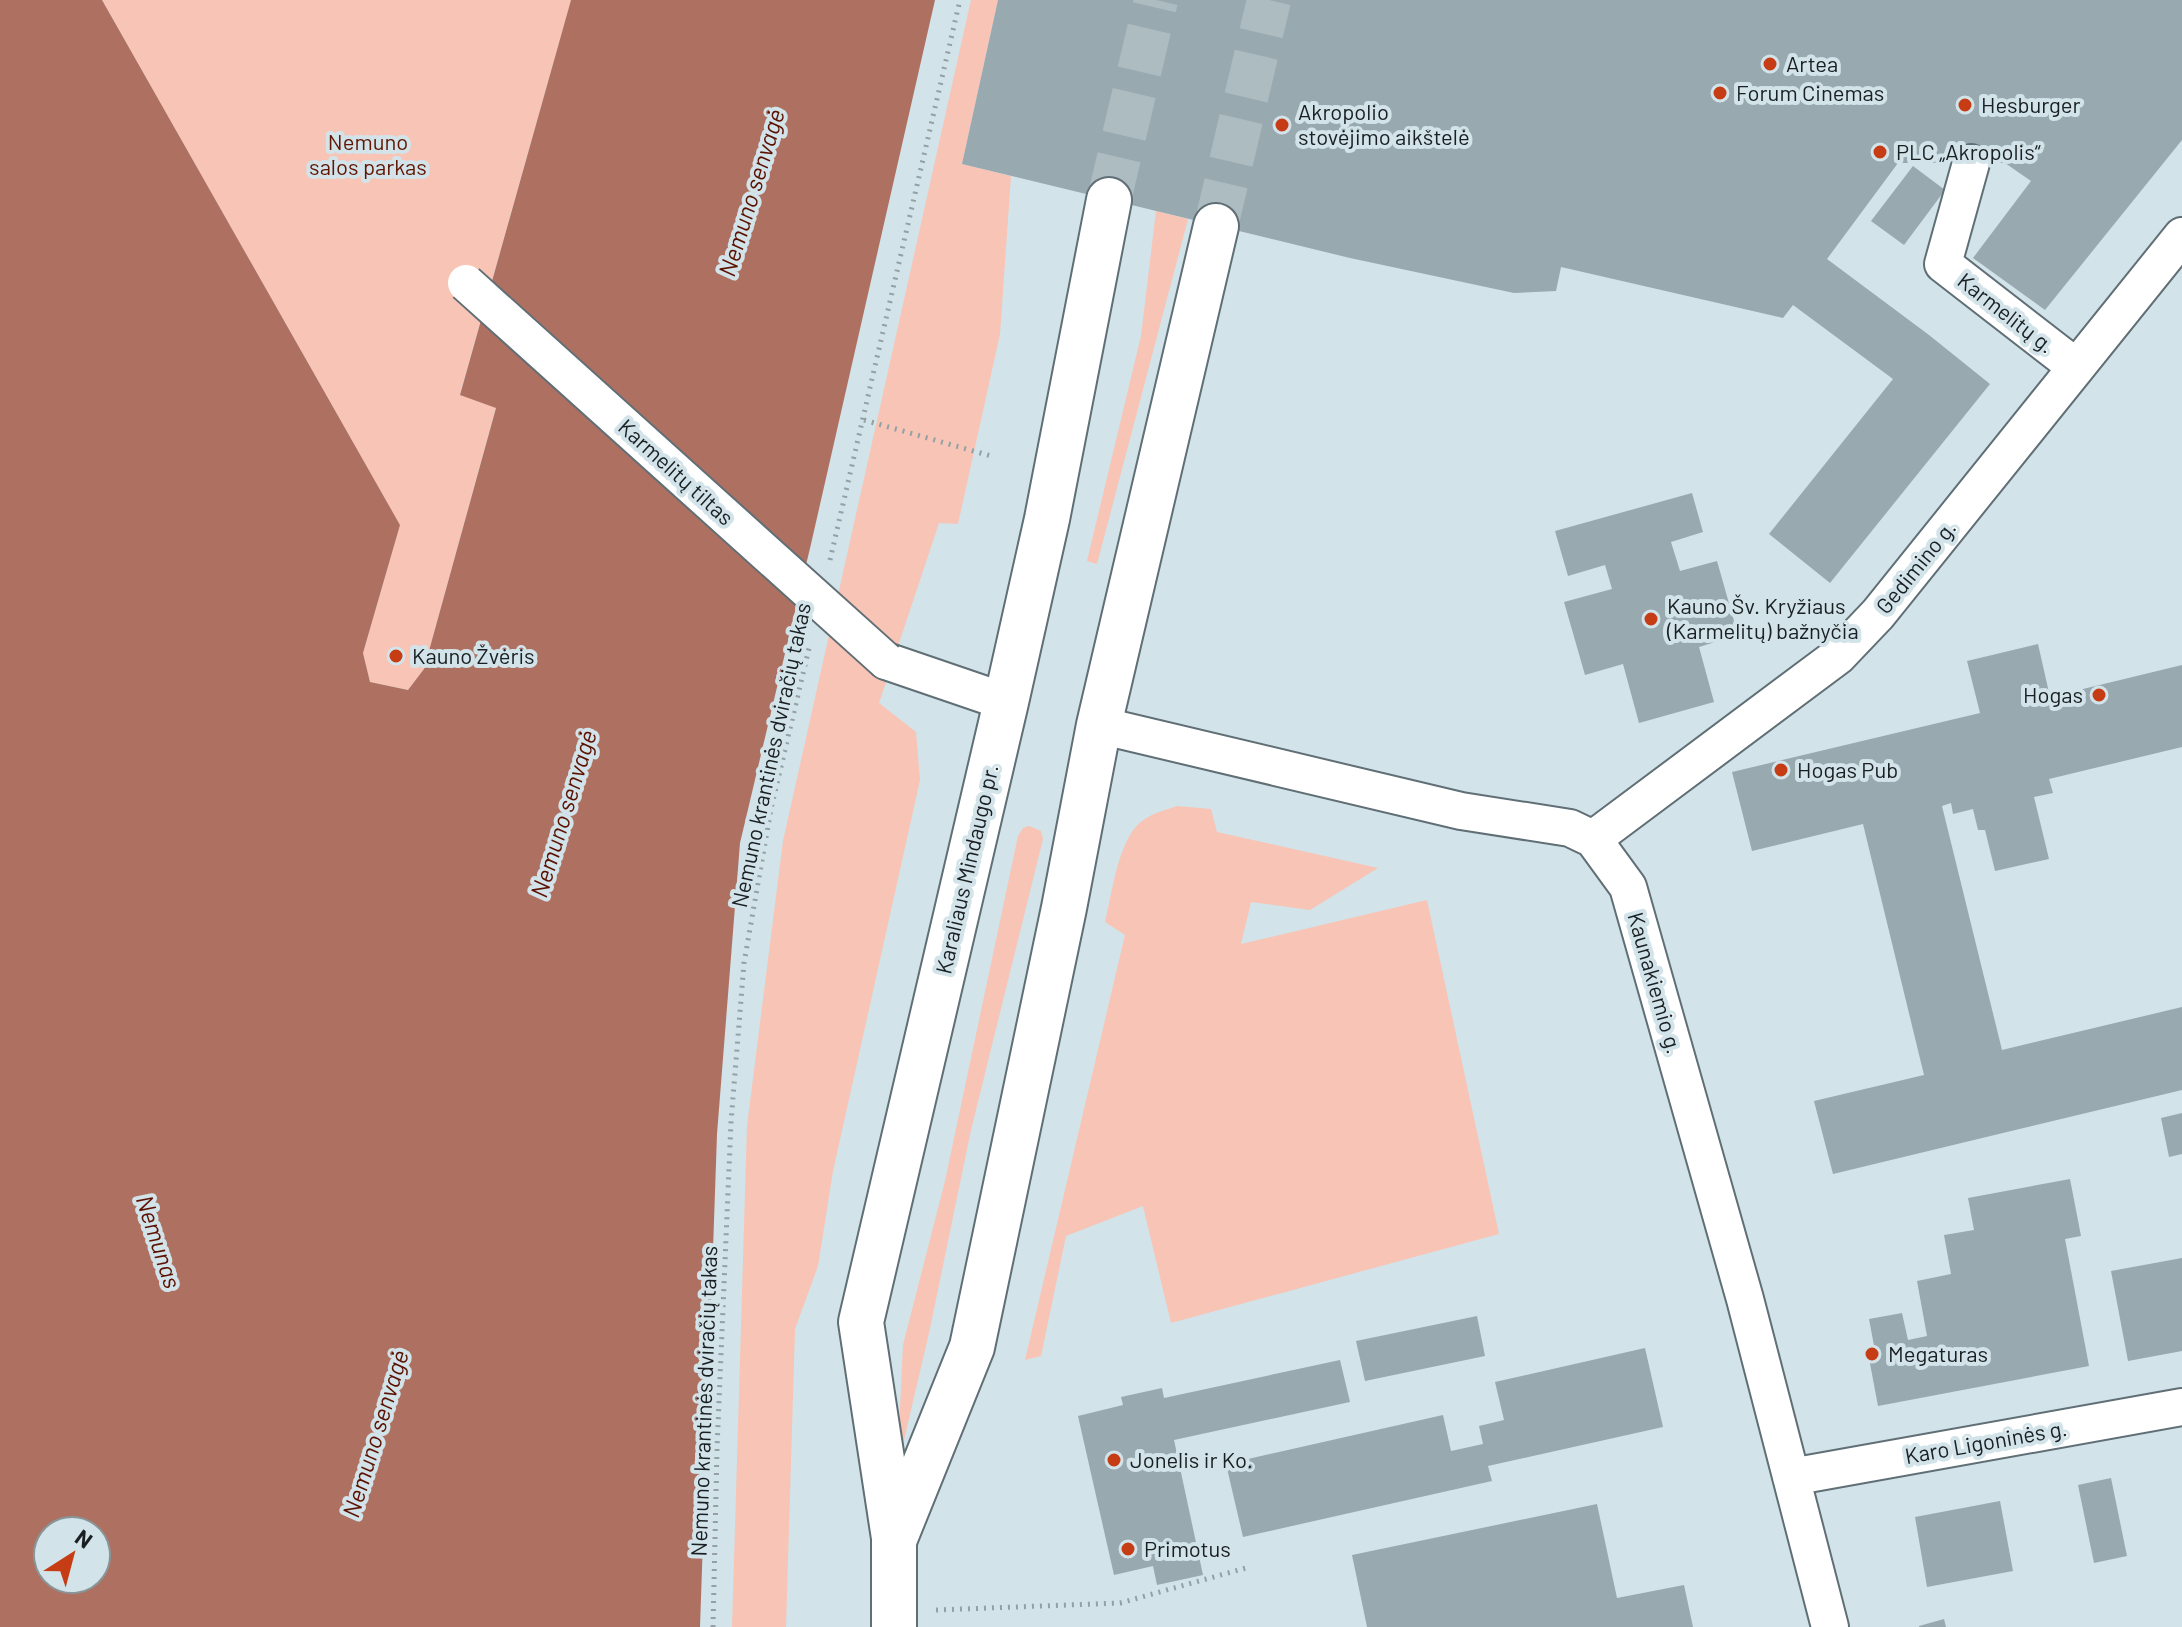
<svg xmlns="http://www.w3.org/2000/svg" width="2182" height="1627" viewBox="0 0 2182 1627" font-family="Barlow,sans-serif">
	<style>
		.green { fill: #f8c4b5 }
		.water { fill: #ae7161; fill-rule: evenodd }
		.building { fill: #99a9b0 }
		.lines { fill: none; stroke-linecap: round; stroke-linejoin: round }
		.primary-tunnel { stroke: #adbcc1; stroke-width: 44; stroke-dasharray: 44 22; stroke-linecap: butt }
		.minor-casing { stroke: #606f75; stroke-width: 40 }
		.primary-casing { stroke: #606f75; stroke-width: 48 }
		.path { stroke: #93a1a6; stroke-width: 5; stroke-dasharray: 2 6; stroke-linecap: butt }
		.minor { stroke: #fff; stroke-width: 36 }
		.primary { stroke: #fff; stroke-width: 44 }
		.minor-bridge-casing { stroke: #606f75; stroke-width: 40; stroke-linecap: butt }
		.minor-bridge { stroke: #fff; stroke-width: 36 }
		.poi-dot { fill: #c63d15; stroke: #d2e3e9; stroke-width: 3 }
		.labels { text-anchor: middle; stroke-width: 8; stroke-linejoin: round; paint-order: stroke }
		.poi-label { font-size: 22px; fill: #191f22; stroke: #d2e3e9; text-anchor: start }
		.park-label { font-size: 22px; fill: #611602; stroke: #d2e3e9 }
		.street-label { font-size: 22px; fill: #191f22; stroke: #d2e3e9 }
		.water-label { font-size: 24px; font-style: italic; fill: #5c1100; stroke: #d2e3e9 }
	</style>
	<rect width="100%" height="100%" fill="#d2e3e9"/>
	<!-- green -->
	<path class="green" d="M102 0H571L460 394 496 407 424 669 408 690 370 682 363 653 400 525Z
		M971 0H998L962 164 1011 176 1000 334 958 524 939 523 879 703 916 732 920 780 833 1171 818 1266 795 1329 786 1627H732L747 1126 783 841Z
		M1156 211 1188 219 1097 564 1087 561 1141 336Z
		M1177 806 1211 809 1217 832 1378 868 1310 910 1251 902 1241 944 1427 900 1499 1234 1171 1323 1143 1206 1066 1236 1041 1356 1025 1360 1125 935 1105 922C1112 894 1118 839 1142 821 1153 813 1165 810 1177 806Z
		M1029 826 1041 831 1043 839 971 1130 929 1333 897 1470 903 1345 945 1181 1018 836 1023 828Z"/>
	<!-- water -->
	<path class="water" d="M0 0H102L400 525 363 653 370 682 408 690 424 669 496 408 460 395 571 0H935L811 544 740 843 717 1134 700 1627H0ZM48 1531H96V1579H48Z"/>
	<!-- building -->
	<path class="building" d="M998 0H2182V140L2045 310 1973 258 2031 181 2005 163H1898L1827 259 1929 335 1990 384 1830 583 1769 534 1893 379 1793 305 1783 318 1561 267 1556 291 1514 293 1350 258 962 164Z
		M1913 166 1945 190 1904 245 1871 221Z
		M1692 493 1703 532 1671 542 1680 571 1717 561 1738 635 1699 647 1714 702 1639 723 1623 664 1585 675 1564 602 1612 589 1605 565 1568 576 1555 531Z
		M2038 644 2050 697 2182 665V747L2049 779 2053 793 2034 797 2049 859 1995 871 1985 830H1978L1973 809 1953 814 1951 803 1942 806 2002 1050 2182 1007V1090L1833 1174 1814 1101 1924 1075 1863 824 1752 851 1732 772 1980 713 1967 661Z
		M2182 1113V1154L2169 1157 2161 1118Z
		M2070 1179 2081 1236 2065 1239 2089 1366 1878 1406 1868 1353 1875 1351 1869 1319 1902 1313 1908 1340 1927 1336 1917 1281 1951 1274 1944 1235 1974 1230 1968 1198Z
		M2182 1258V1351L2128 1361 2111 1271Z
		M1477 1316 1485 1356 1365 1381 1356 1341Z
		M1645 1348 1663 1427 1488 1466 1492 1481 1243 1537 1226 1464 1443 1415 1451 1451 1483 1444 1479 1426 1504 1420 1495 1382Z
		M1340 1360 1350 1402 1174 1440 1203 1575 1157 1585 1153 1566 1114 1575 1078 1416 1123 1405 1121 1397 1162 1388 1164 1398Z
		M2111 1478 2127 1556 2094 1563 2078 1485Z
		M2000 1501 2013 1571 1927 1587 1915 1517Z
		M1597 1504 1617 1598 1684 1585 1693 1627H1367L1352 1555Z
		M1944 1619 1946 1627H1919V1626Z"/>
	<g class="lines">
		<!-- primary-tunnel -->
		<path class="primary-tunnel" d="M1109 200 1156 0
			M1216 226 1269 0"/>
		<defs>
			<path id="minor" d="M1971 163 1943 264 2076 367
				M886 661 1006 702
				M1099 725 1461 811 1570 828 1593 839 1628 887 1745 1299 1830 1627
				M1593 839 1838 656 1878 614 2182 236
				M1791 1477 2182 1407"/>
			<path id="primary" d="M895 1538 972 1347 1064 908 1099 725 1216 226
				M894 1627V1538L861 1322 1006 702 1047 519 1109 200"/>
		</defs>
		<!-- minor casing -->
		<use href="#minor" class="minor-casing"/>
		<!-- primary casing -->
		<use href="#primary" class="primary-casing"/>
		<!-- path -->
		<path class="path" d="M864 420 991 456
			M830 560 960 0
			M936 1610 1120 1603 1246 1568
			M713 1627 717 1448 731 1122 744 963 771 809 810 644"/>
		<!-- minor -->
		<use href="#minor" class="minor"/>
		<!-- primary -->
		<use href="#primary" class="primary"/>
		<defs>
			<path id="minor-bridge" d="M466 283 886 661"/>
		</defs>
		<!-- minor-bridge casing -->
		<use href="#minor-bridge" class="minor-bridge-casing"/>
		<!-- minor-bridge -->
		<use href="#minor-bridge" class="minor-bridge"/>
	</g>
	<!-- markers -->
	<g class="poi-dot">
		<circle cx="1770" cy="64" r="8"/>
		<circle cx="1720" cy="93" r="8"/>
		<circle cx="1965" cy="105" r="8"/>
		<circle cx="1282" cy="125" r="8"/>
		<circle cx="1880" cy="152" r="8"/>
		<circle cx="1651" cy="619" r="8"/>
		<circle cx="396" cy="656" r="8"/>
		<circle cx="2099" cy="695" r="8"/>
		<circle cx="1781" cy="770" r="8"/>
		<circle cx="1872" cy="1354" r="8"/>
		<circle cx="1114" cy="1460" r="8"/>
		<circle cx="1128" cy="1549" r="8"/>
	</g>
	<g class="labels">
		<!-- poi labels -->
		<g class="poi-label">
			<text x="1786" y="72">Artea</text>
			<text x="1736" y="101">Forum Cinemas</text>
			<text x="1981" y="113">Hesburger</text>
			<text x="1298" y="120">Akropolio<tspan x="1298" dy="25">stovėjimo aikštelė</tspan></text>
			<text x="1896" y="160">PLC „Akropolis“</text>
			<text x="1667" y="614">Kauno Šv. Kryžiaus<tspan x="1667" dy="25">(Karmelitų) bažnyčia</tspan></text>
			<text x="412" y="664">Kauno Žvėris</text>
			<text x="2083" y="703" text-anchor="end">Hogas</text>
			<text x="1797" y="778">Hogas Pub</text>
			<text x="1888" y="1362">Megaturas</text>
			<text x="1130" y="1468">Jonelis ir Ko.</text>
			<text x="1144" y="1557">Primotus</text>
		</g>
		<!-- park labels -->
		<g class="park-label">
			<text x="368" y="150">Nemuno<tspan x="368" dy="25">salos parkas</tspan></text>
		</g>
		<!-- street labels -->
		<g class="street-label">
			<text transform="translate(2006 313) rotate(38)" y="8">Karmelitų g.</text>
			<text transform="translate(676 472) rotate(42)" y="8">Karmelitų tiltas</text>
			<text transform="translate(1916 567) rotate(-51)" y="8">Gedimino g.</text>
			<text transform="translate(771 755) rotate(-78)" y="8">Nemuno krantinės dviračių takas</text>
			<text transform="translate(967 869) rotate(-77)" y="8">Karaliaus Mindaugo pr.</text>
			<text transform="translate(1655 983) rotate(74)" y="8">Kaunakiemio g.</text>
			<text transform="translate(704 1401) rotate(-88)" y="8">Nemuno krantinės dviračių takas</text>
			<text transform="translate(1986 1442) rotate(-10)" y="8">Karo Ligoninės g.</text>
		</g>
		<!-- water labels -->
		<g class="water-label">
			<text transform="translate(752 193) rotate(-73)" y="8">Nemuno senvagė</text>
			<text transform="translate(564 814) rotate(-73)" y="8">Nemuno senvagė</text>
			<text transform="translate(158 1242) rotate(72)" y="8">Nemunas</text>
			<text transform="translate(376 1434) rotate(-73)" y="8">Nemuno senvagė</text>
		</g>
	</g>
	<!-- north arrow -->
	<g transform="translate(72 1555) rotate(36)"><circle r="38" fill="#d2e3e9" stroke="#889599" stroke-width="2"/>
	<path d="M0-6L14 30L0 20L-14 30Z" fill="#c63d15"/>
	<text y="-12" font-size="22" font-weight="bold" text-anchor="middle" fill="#191f22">N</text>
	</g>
</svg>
